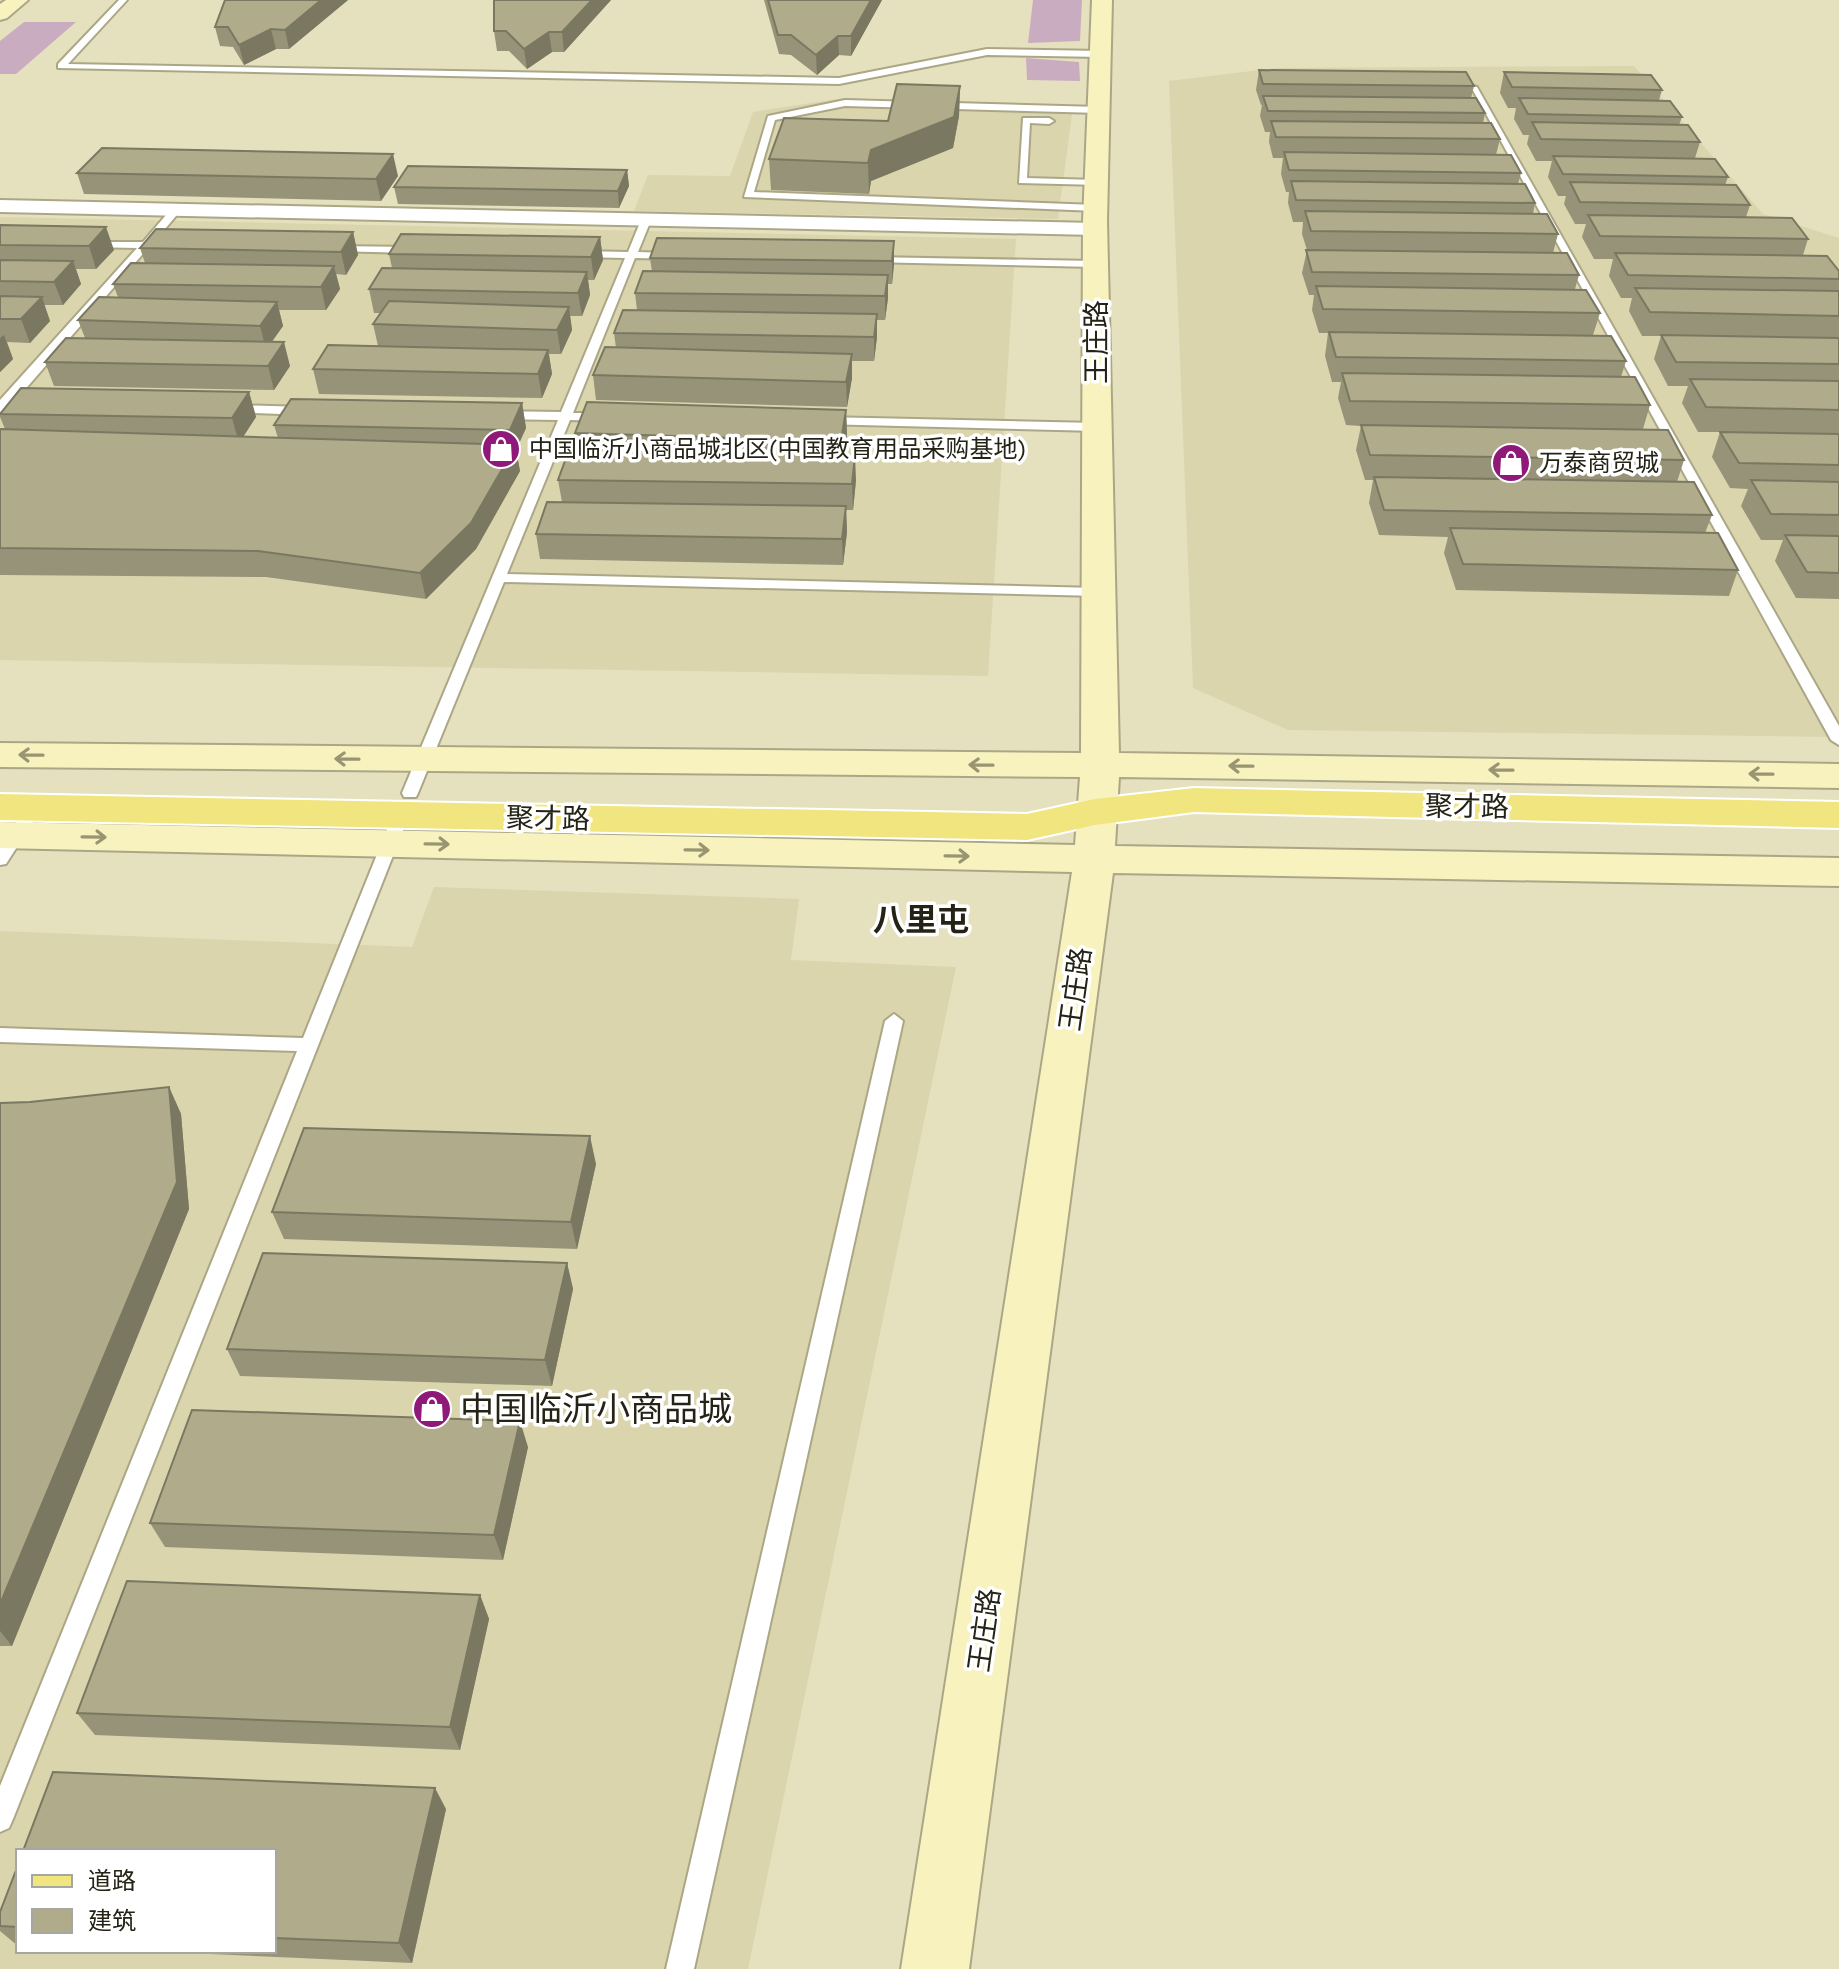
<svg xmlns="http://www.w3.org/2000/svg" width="1839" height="1969" viewBox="0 0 1839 1969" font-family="'Work Sans','Noto Sans SC',sans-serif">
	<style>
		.built { fill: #dad5ad; fill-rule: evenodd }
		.green { fill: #caacc1 }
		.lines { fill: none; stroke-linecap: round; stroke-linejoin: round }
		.lane-casing { stroke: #aba786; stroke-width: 4 }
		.street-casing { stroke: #aba786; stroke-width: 4 }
		.secondary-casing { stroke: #aba786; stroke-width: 4 }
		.primary-casing { stroke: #fff; stroke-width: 4 }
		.lane { fill: #fff; fill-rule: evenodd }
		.street { fill: #fff; fill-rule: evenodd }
		.secondary { fill: #f8f2bf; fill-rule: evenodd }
		.primary { fill: #f1e580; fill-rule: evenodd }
		.wall { fill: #969378 }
		.shaded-wall { fill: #7a7861 }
		.building { fill: #afab8b; stroke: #7a7861; stroke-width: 2 }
		.oneway { stroke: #999573 }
		.labels { text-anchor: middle; stroke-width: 7; stroke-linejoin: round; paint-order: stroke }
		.far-poi-label { font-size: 24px; fill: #242316; stroke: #fff; text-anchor: start }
		.street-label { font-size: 28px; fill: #242316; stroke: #fff }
		.quarter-label { font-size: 32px; font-weight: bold; fill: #242316; stroke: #fff }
		.near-poi-label { font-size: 34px; fill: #242316; stroke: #fff; text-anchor: start }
	</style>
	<rect width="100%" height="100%" fill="#e5e1bf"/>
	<!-- built -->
	<path class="built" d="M1634 66 1763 214 1839 238V737L1288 730 1193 688 1169 81 1277 68Z
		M843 98 1073 107 1058 219 634 211 648 175 730 176 753 112Z
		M0 217 1016 239 988 676 0 660Z
		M434 887 799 899 791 960 956 967 748 1969H0V931L412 947ZM18 1851H274V1951H18Z"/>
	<!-- green -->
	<path class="green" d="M1033 0H1082L1080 41 1028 43Z
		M24 22H76L16 74H0V41Z
		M1026 58 1079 62 1080 81 1027 80Z"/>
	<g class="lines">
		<defs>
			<path id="lane" d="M119 0H127L68 64 839 78 987 49 1102 51 1106 54 1102 57 987 55 839 84 58 68V64Z
				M1470 85 1477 87 1839 726V745L1831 740Z
				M845 100 1100 107 1105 110 1100 113 845 106 775 120 754 192 1096 205 1101 208 1096 211 744 197 768 116Z
				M1023 118H1049L1054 121 1049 124 1030 123 1027 178 1097 180 1102 183 1100 185 1019 183Z
				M172 208 181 210 154 242 169 243V247L148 248 15 401 34 402V408H8L0 414V400L137 248 87 247 82 244 83 242H143Z
				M646 217 651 220 638 252 673 253 678 256 673 259 635 258 573 413H606L612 417 606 421 570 420 507 574 1098 588 1105 592 1098 596 504 582 418 793 416 797H404L402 793 558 420 500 419 494 415 500 411 561 412 625 258 579 257 574 254 579 251 628 252 641 220Z
				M335 246 413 247 418 250 413 253 331 251 330 249Z
				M871 257 1095 261 1100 264 1095 267 867 262 866 260Z
				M232 405 306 407 312 411 306 415 228 412 226 409Z
				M824 417 1097 423 1103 427 1097 431 820 424V418Z
				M34 803 42 808 6 864 0 865V847L28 804Z
				M401 810 409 815 13 1819 9 1828 0 1832V1786L297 1051 0 1042V1028L303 1038 393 815Z
				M894 1014 903 1021 694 1969H666L885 1021Z"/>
			<path id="street" d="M0 200 1095 223 1105 229 1095 235 0 212Z"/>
			<path id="secondary" d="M6 0H28L7 18 0 20V4Z
				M1092 0H1112L1107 221 1119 753 1839 764V788L1119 777 1115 846 1839 858V886L1113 873 969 1969H901L1072 872 0 848V822L1075 845 1080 777 0 767V743L1081 753 1083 221Z"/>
			<path id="primary" d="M1194 788 1839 802V828L1194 812 1095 825 1027 840 0 820V794L1027 814 1095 799Z"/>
		</defs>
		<!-- lane casing -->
		<use href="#lane" class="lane-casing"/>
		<!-- street casing -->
		<use href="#street" class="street-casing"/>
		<!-- secondary casing -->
		<use href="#secondary" class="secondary-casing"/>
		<!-- primary casing -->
		<use href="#primary" class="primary-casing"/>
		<!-- lane -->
		<use href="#lane" class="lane"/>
		<!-- street -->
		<use href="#street" class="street"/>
		<!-- secondary -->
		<use href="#secondary" class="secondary"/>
		<!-- primary -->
		<use href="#primary" class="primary"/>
	</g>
	<!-- wall -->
	<path class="wall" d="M348 0 289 49H276L244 65 233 47 220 46 215 27Z
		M494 0H611L564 52H552L527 69 509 51H497L494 31Z
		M764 0H882L851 56 839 55 817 75 791 55 779 54Z
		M1259 70 1474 86 1471 98 1485 113 1483 123 1500 139 1496 155 1521 173 1518 184 1535 203 1533 214 1558 234 1553 253 1579 275 1575 289 1600 313 1593 335 1626 361 1621 377 1650 405 1643 429 1684 460 1677 482 1712 515 1705 533 1738 570 1729 596 1456 590 1444 553 1448 537 1379 535 1369 503 1373 480H1365L1356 450 1361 426 1346 425 1338 398 1341 382H1332L1325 356 1328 333H1319L1312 310 1314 295H1309L1302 273 1307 250 1302 234 1303 222H1293L1288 203 1289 192H1286L1281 174 1283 158H1273L1269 142 1270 132H1265L1260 116 1262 105H1261L1256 90Z
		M1504 72 1662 90 1659 100 1682 117 1679 125 1700 142 1695 158 1728 177 1725 185 1750 205 1746 217 1808 239 1803 255 1839 271V599L1796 598 1775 561 1783 540H1761L1741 506 1748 489 1730 488 1712 457 1720 432H1698L1682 403 1688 386H1668L1654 359 1661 336H1642L1629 311 1632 298H1621L1609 276 1613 259H1594L1582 237 1586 224H1575L1564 204 1566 196H1558L1548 177 1552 161H1536L1527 144 1529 135H1523L1514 119 1516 108H1508L1500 93Z
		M960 86 959 116 953 148 871 181 869 194 771 190 769 159 888 121Z
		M627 170 629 186 619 208 398 204 394 187Z
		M77 173 398 176 381 201 84 194Z
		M0 225 114 250 96 269H76L81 284 63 305H44L50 321 30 343 7 342 13 359 0 372Z
		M353 232 358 255 346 275 336 274 340 289 326 310H279L283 326 272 342 290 366 274 390 54 386 45 362 85 338 78 320 118 297 113 284 145 263 140 248Z
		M600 237 603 260 594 280H588L590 295 582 316H570L572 330 561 354H549L552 374 542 398 319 394 313 369 378 346 373 324 381 313H374L369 289 392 268 389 254Z
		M894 241V264L892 284H888V298L885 320H877V337L874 361H852V378L847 407 596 400 593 375 616 348 614 333 637 310 635 293 652 272 650 258Z
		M249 392 256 417 243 437 278 438 274 425 522 403 526 428 516 450 520 471 476 549 426 599 266 577 0 575V429H5L0 417V412Z
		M846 410 847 434 844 454 856 480 853 510H846L847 532 843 565 540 559 536 534 562 502 558 480 577 450 575 433Z
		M169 1087 181 1114 189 1209 12 1646H0V1103L30 1102Z
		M596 1164 577 1249 284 1239 272 1212Z
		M567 1263 573 1289 552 1386 240 1376 227 1349Z
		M528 1447 503 1560 165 1547 150 1523Z
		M480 1595 489 1619 460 1750 95 1735 77 1713Z
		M446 1809 412 1963 142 1951H274V1851Z
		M18 1865V1946L0 1931V1912Z"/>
	<!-- shaded-wall -->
	<path class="shaded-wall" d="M321 0H348L289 49 285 30Z
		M592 0H611L564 52 562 32Z
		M871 0H882L851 56V36Z
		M271 29 276 49 244 65 239 45Z
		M549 32 552 52 527 69 524 49Z
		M838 36 839 55 817 75 816 55Z
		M960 86 959 116 953 148 871 181 869 194 868 163 871 150Z
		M393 154 398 176 381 201 376 179Z
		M627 170 629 186 619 208 618 191Z
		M106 227 114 250 96 269 89 246Z
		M353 232 358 255 346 275 341 252Z
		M600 237 603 260 594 280 591 257Z
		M894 241V264L892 284V261Z
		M73 261 81 284 63 305 54 282Z
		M334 266 340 289 326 310 321 287Z
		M587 272 590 295 582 316 578 293Z
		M888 275V298L885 320V296Z
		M42 297 50 321 30 343 21 319Z
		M277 302 283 326 266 349 260 326Z
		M569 307 572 330 561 354 557 330Z
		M877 314V337L874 361V337Z
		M4 335 13 359 0 372V338Z
		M284 342 290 366 274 390 268 366Z
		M548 350 552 374 542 398 538 374Z
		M852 354V378L847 407 846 382Z
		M249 392 256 417 239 443 232 418Z
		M522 403 526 428 516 450 520 471 476 549 426 599 420 573 514 449 510 430Z
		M846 410 847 434 842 466 841 441Z
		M855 455 856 480 853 510 852 484Z
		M846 506 847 532 843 565 842 539Z
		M169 1087 181 1114 189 1209 12 1646 0 1631V1604Z
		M590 1136 596 1164 577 1249 571 1222Z
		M567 1263 573 1289 552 1386 545 1360Z
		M520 1421 528 1447 503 1560 494 1535Z
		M480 1595 489 1619 460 1750 450 1727Z
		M435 1788 446 1809 412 1963 399 1943Z"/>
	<!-- building -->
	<path class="building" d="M225 0H321L285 30 271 29 239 45 228 27H215Z
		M494 0H592L562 32H549L524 49 506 31H494Z
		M768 0H871L851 36H838L816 55 791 35H778Z
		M1259 70 1466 72 1474 86 1263 84Z
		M1504 72 1651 75 1662 90 1512 87Z
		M897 84 960 86 954 117 871 150 868 163 769 159 784 118 888 121Z
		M1263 96 1476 98 1485 113 1268 111Z
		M1519 98 1670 101 1682 117 1528 114Z
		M1271 121 1491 123 1500 139 1276 137Z
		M1532 122 1688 125 1700 142 1541 139Z
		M102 148 393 154 376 179 77 173Z
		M1284 152 1511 155 1521 173 1289 170Z
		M1553 156 1715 159 1728 177 1563 174Z
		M408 166 627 170 618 191 394 187Z
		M1291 181 1525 184 1535 203 1296 200Z
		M1570 182 1736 185 1750 205 1580 202Z
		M1305 211 1547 214 1558 234 1311 231Z
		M1588 215 1792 218 1808 239 1600 236Z
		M0 225 106 227 89 246 0 245Z
		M156 229 353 232 341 252 140 248Z
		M401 234 600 237 591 257 389 254Z
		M657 238 894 241 892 261 650 258Z
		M1306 250 1567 253 1579 275 1312 272Z
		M1615 253 1827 256 1839 271V279L1628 275Z
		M0 260 73 261 54 282 0 281Z
		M131 263 334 266 321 287 113 284Z
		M382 268 587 272 578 293 369 289Z
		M643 271 888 275 885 296 635 293Z
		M1316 286 1586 290 1600 313 1323 309Z
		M1635 288 1839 291V316L1650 312Z
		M0 296 42 297 21 319H0Z
		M99 297 277 302 260 326 78 320Z
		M389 301 569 307 557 330 373 324Z
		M623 310 877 314 874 337 614 333Z
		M1329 332 1611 336 1626 361 1336 357Z
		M1661 335 1839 338V364L1676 362Z
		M66 338 284 342 268 366 45 362Z
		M328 345 548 350 538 374 313 369Z
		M605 347 852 354 846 382 593 375Z
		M1342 373 1635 377 1650 405 1350 401Z
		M1690 379 1839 381V410L1706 407Z
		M21 388 249 392 232 418 0 414Z
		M291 399 522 403 510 430 274 425Z
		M587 402 846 410 841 441 575 433Z
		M1361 425 1668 430 1684 460 1370 455Z
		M0 429 516 445 471 523 420 573 258 551 0 548Z
		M1720 432 1839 434V465L1739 463Z
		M569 450 855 455 852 484 558 480Z
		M1374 477 1694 482 1712 515 1384 510Z
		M1751 480 1839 482V515L1771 514Z
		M547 502 846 506 842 539 536 534Z
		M1450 528 1718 533 1738 570 1463 564Z
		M1785 535 1839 536V573L1807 572Z
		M169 1087 177 1182 0 1604V1103L30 1102Z
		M304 1128 590 1136 571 1222 272 1212Z
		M263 1253 567 1263 545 1360 227 1349Z
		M192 1410 520 1421 494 1535 150 1523Z
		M127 1581 480 1595 450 1727 77 1713Z
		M53 1772 435 1788 399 1943 274 1938V1851H23Z
		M18 1865V1927L0 1926V1912Z"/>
	<!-- one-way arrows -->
	<defs><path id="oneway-shaft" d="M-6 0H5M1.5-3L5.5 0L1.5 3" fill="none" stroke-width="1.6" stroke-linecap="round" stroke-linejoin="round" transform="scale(2)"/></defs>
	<g class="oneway">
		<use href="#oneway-shaft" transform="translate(31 755) rotate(-179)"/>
		<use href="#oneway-shaft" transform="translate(347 759) rotate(-179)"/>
		<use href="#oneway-shaft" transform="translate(981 765) rotate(-179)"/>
		<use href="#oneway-shaft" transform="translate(1241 766) rotate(-179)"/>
		<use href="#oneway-shaft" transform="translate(1501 770) rotate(-179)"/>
		<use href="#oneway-shaft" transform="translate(1761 774) rotate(-179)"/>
		<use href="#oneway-shaft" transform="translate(94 837) rotate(1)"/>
		<use href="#oneway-shaft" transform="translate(437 844) rotate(1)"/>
		<use href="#oneway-shaft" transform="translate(697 850) rotate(1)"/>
		<use href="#oneway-shaft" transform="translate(957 856) rotate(1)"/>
	</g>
	<!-- icons -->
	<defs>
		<symbol id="shop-disc" viewBox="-11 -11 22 22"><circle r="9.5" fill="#8f1978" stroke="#fff"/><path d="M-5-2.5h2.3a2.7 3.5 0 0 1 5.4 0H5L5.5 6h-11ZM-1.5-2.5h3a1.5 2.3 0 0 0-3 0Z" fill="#fff"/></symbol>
	</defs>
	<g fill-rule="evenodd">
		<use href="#shop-disc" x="479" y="427" width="44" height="44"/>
		<use href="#shop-disc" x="1489" y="441" width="44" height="44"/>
		<use href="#shop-disc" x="410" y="1387" width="44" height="44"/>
	</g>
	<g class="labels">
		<!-- far-poi labels -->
		<g class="far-poi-label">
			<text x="529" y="457">中国临沂小商品城北区(中国教育用品采购基地)</text>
			<text x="1539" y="471">万泰商贸城</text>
		</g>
		<!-- street labels -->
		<g class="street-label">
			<text transform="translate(1096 342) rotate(-90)" y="10">王庄路</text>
			<text transform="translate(1467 806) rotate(1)" y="10">聚才路</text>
			<text transform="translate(548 818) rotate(1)" y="10">聚才路</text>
			<text transform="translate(1075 989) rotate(-82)" y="10">王庄路</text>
			<text transform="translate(984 1630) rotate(-82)" y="10">王庄路</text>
		</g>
		<!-- quarter labels -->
		<g class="quarter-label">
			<text x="921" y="931">八里屯</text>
		</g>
		<!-- near-poi labels -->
		<g class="near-poi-label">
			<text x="460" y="1421">中国临沂小商品城</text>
		</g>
	</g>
	<!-- legend -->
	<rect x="16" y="1849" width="260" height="104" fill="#ffffff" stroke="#a7a7a2" stroke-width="2"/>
	<rect x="32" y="1875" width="40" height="12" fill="#f1e580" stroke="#a7a7a2" stroke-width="2"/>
	<text x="88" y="1889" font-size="24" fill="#242316">道路</text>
	<rect x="32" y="1909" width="40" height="24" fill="#afab8b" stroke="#a7a7a2" stroke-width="2"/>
	<text x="88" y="1929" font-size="24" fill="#242316">建筑</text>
</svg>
